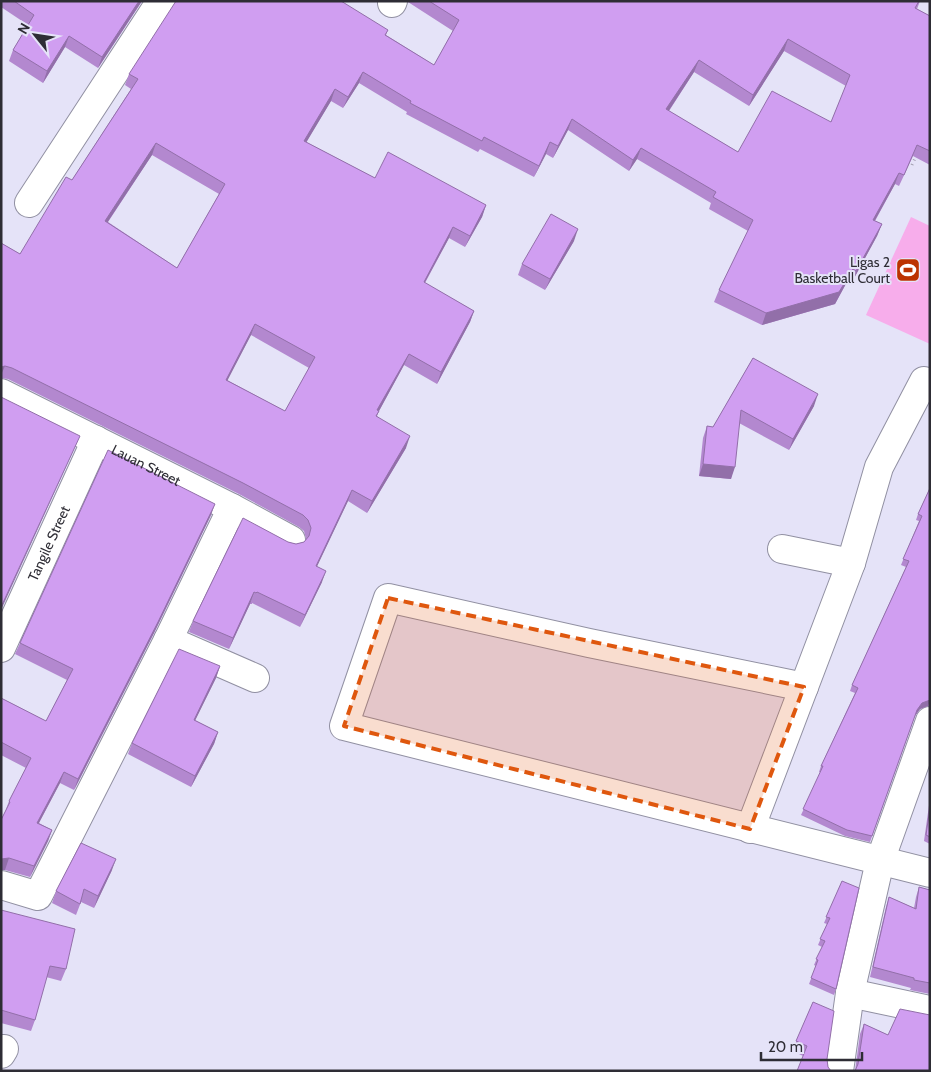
<svg xmlns="http://www.w3.org/2000/svg" width="931" height="1072" viewBox="0 0 931 1072" font-family="Cabin,sans-serif">
	<style>
		.pitch { fill: #f7adeb }
		.lines { fill: none; stroke-linecap: round; stroke-linejoin: round }
		.street-casing { stroke: #9190a2; stroke-width: 30 }
		.path { stroke: #a09eae; stroke-width: 3; stroke-dasharray: 1 4; stroke-linecap: butt }
		.street { stroke: #fff; stroke-width: 28 }
		.wall { fill: #b388cf; fill-rule: evenodd }
		.shaded-wall { fill: #926fa9 }
		.building { fill: #d09ef1; stroke: #926fa9; fill-rule: evenodd }
		.marked { fill: #df570e; fill-opacity: 0.2; stroke: #df570e; stroke-width: 4; stroke-dasharray: 10 6; stroke-linejoin: round }
		.labels { text-anchor: middle; stroke-width: 4; stroke-linejoin: round; paint-order: stroke }
		.poi-label { font-size: 14px; fill: #2e2d35; stroke: #e5e3f8; text-anchor: end }
		.street-label { font-size: 14px; fill: #2e2d35; stroke: #e5e3f8 }
	</style>
	<rect width="100%" height="100%" fill="#e5e3f8"/>
	<!-- pitch -->
	<path class="pitch" d="M911 217 930 226V344L866 315Z"/>
	<g class="lines">
		<defs>
			<g id="street">
				<path d="M392 3 393 1"/>
				<path d="M29 203 161 1"/>
				<path id="s1" d="M1 393 232 508 291 540"/>
				<path d="M782 549 851 563"/>
				<path d="M168 640 255 678"/>
				<path id="s2" d="M1 648 96 440"/>
				<path d="M804 687 589 643 388 598 344 726 930 873"/>
				<path d="M750 829 851 563 879 467 924 381 930 383"/>
				<path d="M1 885 38 896 168 640 232 508"/>
				<path d="M850 993 930 1010"/>
				<path d="M1 1049H4L1 1054"/>
				<path d="M839 1071 850 993 880 861 930 721"/>
			</g>
		</defs>
		<!-- street casing -->
		<use href="#street" class="street-casing"/>
		<!-- path -->
		<path class="path" d="M912 165 917 154"/>
		<!-- street -->
		<use href="#street" class="street"/>
	</g>
	<!-- wall -->
	<path class="wall" d="M1 1H142L98 68 65 47 43 83 9 61 13 50 28 25 1 7Z
		M408 1H920L917 9 930 16V165L913 156 899 186 895 184 875 221 882 224 877 236 852 282 848 280 835 304 762 325 714 302 719 290 748 231 709 209 711 203 637 159 629 171 568 130 553 158 546 154 534 177 480 149 478 152 406 114 407 112 359 83 343 108 331 101 306 142 375 178 486 205 482 217 465 247 449 238 425 283 474 311 470 322 437 384 404 365 379 411 377 416 406 448 367 513 348 501 317 566 322 582 300 627 252 603V604H250L229 649 189 632 193 621 288 542 296 544 304 542 306 539 304 531 299 527 239 494 8 379 1 378V243L20 254 72 180 131 89 125 85 129 74 388 30 386 35 434 65 453 31 408 2ZM784 51 846 86 831 122 738 152 669 111 694 72 749 106ZM152 155 219 194 177 268 108 222ZM251 335 309 368 285 411 227 380Z
		M574 241 545 290 518 275 522 264Z
		M753 358 814 406 789 450 739 423 731 479 699 476 703 438 707 426 713 427Z
		M930 488V706H928L920 709 915 716 870 842 845 836 801 815 821 772H819L821 766 855 693 850 691 852 685 906 567 901 565 919 521 916 520 918 514Z
		M211 515 154 633 74 790 60 783 39 823 52 830 48 841 30 877 5 870H1V820L5 812 9 801 26 768 1 755V698L46 721 67 680 15 654 20 643Z
		M220 666 216 678 195 720 218 732 214 744 191 787 128 754 132 743Z
		M930 798V844L924 841Z
		M112 870 94 908 81 902 76 915 52 903 56 891Z
		M842 881 836 989 834 995 809 984 816 966 814 965 822 947 818 945 827 924 824 923Z
		M919 887 930 890V994L910 990 911 988 870 977 886 907 889 897 914 908 916 897Z
		M1 910 66 969 61 981 46 977 35 1020 31 1031 1 1023Z
		M813 1002 827 1059 828 1067 792 1051Z
		M864 1024 888 1035 855 1071 860 1034Z"/>
	<!-- shaded-wall -->
	<path class="shaded-wall" d="M139 1H142L98 68 102 57Z
		M69 36 65 47 43 83 47 71Z
		M788 39 784 51 749 106 753 95Z
		M699 60 694 72 662 121 666 109Z
		M363 72 359 83 343 108 348 97Z
		M335 89 331 101 300 153 304 141Z
		M572 119 568 130 553 158 558 146Z
		M550 142 546 154 534 177 539 166Z
		M156 143 152 155 101 232 105 221Z
		M641 148 637 159 629 171 633 160Z
		M899 173 895 184 869 231 873 220Z
		M486 205 482 217 465 247 470 236Z
		M882 224 877 236 852 282 856 271Z
		M453 227 449 238 419 293 424 282Z
		M578 229 574 241 545 290 550 279Z
		M853 269 848 280 835 304 762 325 766 313Z
		M474 311 470 322 437 384 441 372Z
		M255 324 251 335 222 391 226 380Z
		M409 354 404 365 373 422 377 410Z
		M5 366 1 375V367Z
		M818 394 814 406 789 450 793 439Z
		M80 436 75 447 1 610V607Z
		M410 436 406 448 367 513 372 501Z
		M703 464 735 467 731 479 699 476Z
		M352 490 348 501 312 577 316 566Z
		M215 504 211 515 154 633 74 790 78 779Z
		M326 571 322 582 300 627 305 615Z
		M254 592 250 604 229 649 233 638Z
		M220 666 216 678 190 731 194 720Z
		M930 700 928 706 920 709 915 716 917 710 922 703Z
		M218 732 214 744 191 787 195 776Z
		M64 772 60 783 33 834 37 823Z
		M52 830 48 841 30 877 34 866Z
		M9 858 5 870H1V859Z
		M116 859 112 870 94 908 98 896Z"/>
	<!-- building -->
	<path class="building" d="M14 1H139L102 57 69 36 47 71 13 50 34 15Z
		M176 1H341L388 30 385 35 434 65 459 20 429 1H919L915 8 930 16V151L917 145 904 175 899 173 873 220 882 224 856 271 853 269 839 292 766 313 719 290 753 220 713 197 716 192 641 148 633 160 572 119 558 146 550 142 539 166 484 137 482 141 410 103 411 101 363 72 348 97 335 89 304 141 375 178 388 152 486 205 470 236 453 227 424 282 474 311 441 372 409 354 377 410 379 411 376 416 410 436 372 501 352 490 316 566 326 571 305 615 257 592 256 593 254 592 233 638 193 621 243 518 288 542 296 544 304 542 309 536 311 528 308 520 303 515 243 483 12 368 5 366 1 367V243L20 254 66 177 72 180 138 79 129 74ZM788 39 850 75 831 122 772 91 738 152 666 109 699 60 753 95ZM156 143 225 184 177 268 105 221ZM255 324 315 357 285 411 226 380Z
		M551 214 578 229 550 279 522 264Z
		M753 358 818 394 793 439 741 410 735 467 703 464 707 426 713 427Z
		M1 397 80 436 1 607Z
		M108 450 215 504 158 622 78 779 64 772 37 823 52 830 34 866 9 858 1 859V820L10 802 9 801 31 758 1 742V698L46 721 73 669 20 643Z
		M930 488V700L922 703 917 710 872 836 847 830 803 809 823 766H821L858 688 852 685 909 561 903 559 922 516 918 514Z
		M179 649 220 666 194 720 218 732 195 776 132 743Z
		M930 807V837L926 835Z
		M81 843 116 859 98 896 84 889 80 904 56 891Z
		M842 881 859 888 836 989 811 978 818 960 816 959 825 941 820 939 830 918 826 917Z
		M919 887 930 890V983L914 980V978L873 967 889 897 916 909Z
		M1 910 75 929 66 969 50 966 35 1020 1 1010Z
		M813 1002 834 1011 827 1059 828 1067 831 1071H797L807 1046 796 1041Z
		M900 1009 930 1015V1071H855L858 1064 864 1024 888 1035Z"/>
	<!-- marked area -->
	<path class="marked" d="M388 598 804 687 750 829 344 726Z"/>
	<!-- icons -->
	<defs>
		<symbol id="stadium-square" viewBox="-11 -11 22 22"><rect x="-9" y="-9" width="18" height="18" rx="4" fill="#bc3300" stroke="#e5e3f8"/><path d="M0-5a6.5 5 0 1 0 0 10a6.5 5 0 1 0 0-10ZM-3.5-1.8h7v3.6h-7Z" fill="#fff"/></symbol>
	</defs>
	<g fill-rule="evenodd">
		<use href="#stadium-square" x="894" y="256" width="28" height="28"/>
	</g>
	<g class="labels">
		<!-- poi labels -->
		<g class="poi-label">
			<text x="890" y="267">Ligas 2<tspan x="890" dy="16">Basketball Court</tspan></text>
		</g>
		<!-- street labels -->
		<g class="street-label">
			<text dy="5" stroke="none"><textPath href="#s1" startOffset="162">Lauan Street</textPath></text>
			<text dy="5" stroke="none"><textPath href="#s2" startOffset="115">Tangile Street</textPath></text>
		</g>
	</g>
	<!-- border -->
	<rect width="931" height="1072" fill="none" stroke="#2e2d35" stroke-width="5"/>
	<!-- north arrow -->
	<g transform="translate(35 35) rotate(300)" stroke="#e5e3f8" stroke-width="4" paint-order="stroke">
	<path d="M0-4L9 19L0 12L-9 19Z" fill="#2e2d35"/>
	<text y="-8" font-size="14" font-weight="bold" text-anchor="middle" fill="#2e2d35">N</text>
	</g>
	<!-- scale -->
	<path d="M761 1052v8h101v-8" fill="none" stroke="#2e2d35" stroke-width="2.5"/>
	<text x="768" y="1052" font-size="15" fill="#2e2d35" stroke="#e5e3f8" stroke-width="4" paint-order="stroke">20 m</text>
</svg>
